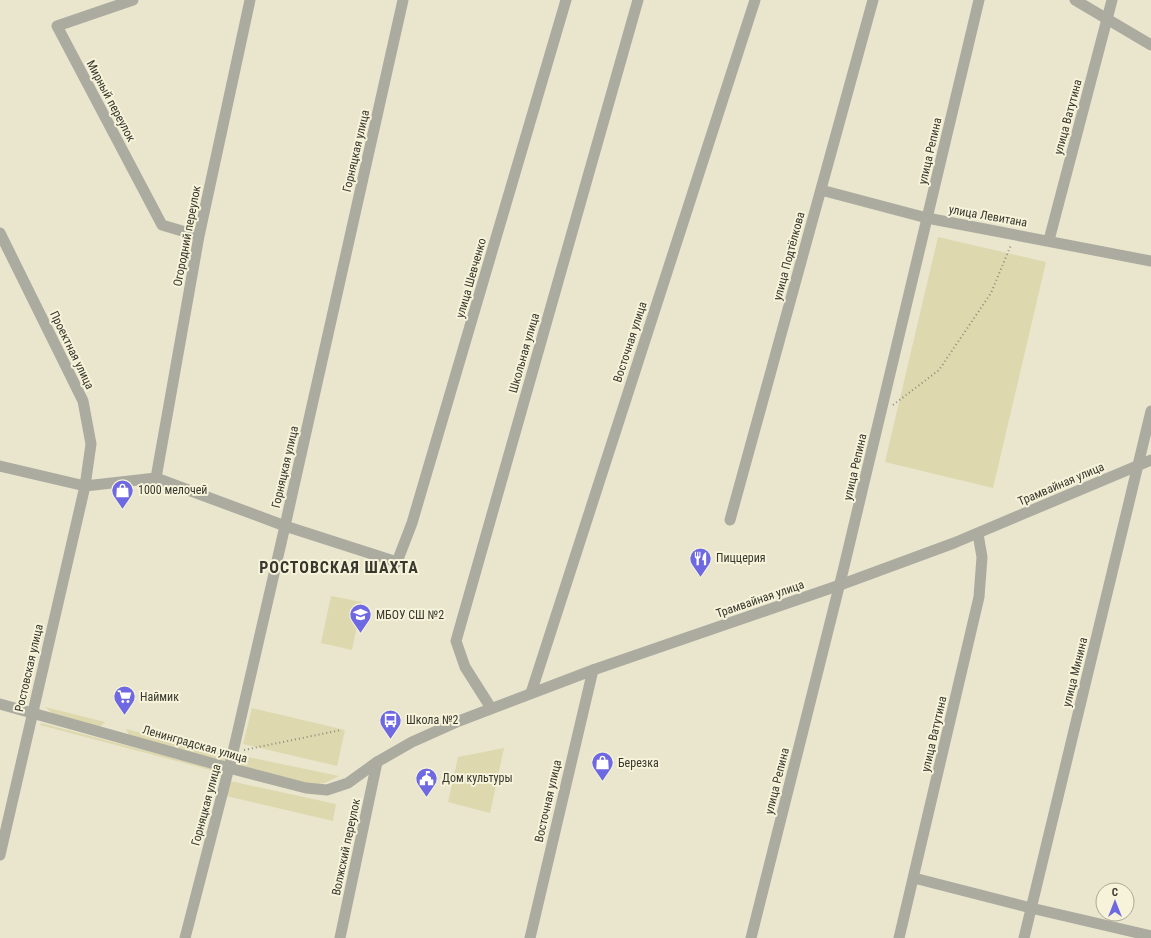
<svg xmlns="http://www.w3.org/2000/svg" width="1151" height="938" viewBox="0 0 1151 938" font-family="'Roboto Condensed',sans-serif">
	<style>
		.green { fill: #ddd8ae }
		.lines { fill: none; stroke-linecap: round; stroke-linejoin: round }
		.path { stroke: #8e8c7b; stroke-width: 2; stroke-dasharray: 1 3; stroke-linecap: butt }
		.minor { stroke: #acaba0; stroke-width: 11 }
		.tertiary { stroke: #acaba0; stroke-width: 11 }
		.labels { text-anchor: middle; stroke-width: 4; stroke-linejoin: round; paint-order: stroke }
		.street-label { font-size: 12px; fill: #39382e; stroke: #f6f3da }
		.poi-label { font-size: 12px; fill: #39382e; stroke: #f6f3da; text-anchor: start }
		.district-label { font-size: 16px; font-weight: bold; letter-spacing: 1px; fill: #39382e; stroke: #f6f3da }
	</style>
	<rect width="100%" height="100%" fill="#e9e6cd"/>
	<!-- green -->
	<path class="green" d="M938 237 1046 262 993 488 885 462Z
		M331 596 362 602 352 650 321 643Z
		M45 707 105 722 98 729 53 714Z
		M252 708 345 730 337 766 243 744Z
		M41 723 215 769 214 771 40 725Z
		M126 729 229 756 227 763 130 738Z
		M504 748 490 813 448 802 458 757Z
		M243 756 339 776 325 783 311 785 240 767Z
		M230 781 336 804 333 821 226 796Z"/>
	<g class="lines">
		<!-- path -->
		<path class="path" d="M893 405 939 370 991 293 1011 245
			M244 750 341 730"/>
		<!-- minor -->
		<path class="minor" d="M133 0 57 26 162 225 199 236
			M821 190 927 218 1151 261
			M0 233 83 401 91 444 85 486 0 855
			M1049 240 1112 0
			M0 466 85 486 156 478 285 526 397 562 412 523 566 0
			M156 478 199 236 250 0
			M730 520 873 0
			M531 693 755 0
			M491 708 465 667 456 641 638 0
			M914 878 1031 908 1151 936
			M185 938 233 752 285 526 403 0
			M340 938 377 762
			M530 938 593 670
			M751 938 843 571 979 0
			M899 938 979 597 982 557 978 534
			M1024 938 1151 411"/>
		<!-- tertiary -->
		<path class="tertiary" d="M1075 0 1151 45
			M0 704 229 768 306 788 327 790 348 783 377 762 412 742 459 721 593 670 840 585 954 543 1151 460"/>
	</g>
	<!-- icons -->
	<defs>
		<symbol id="shop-pin" viewBox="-11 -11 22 30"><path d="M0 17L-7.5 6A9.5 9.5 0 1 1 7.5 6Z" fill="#6e68e2" stroke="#f6f3da"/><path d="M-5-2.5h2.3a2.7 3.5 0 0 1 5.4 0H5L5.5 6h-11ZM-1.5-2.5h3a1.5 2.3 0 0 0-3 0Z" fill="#fff"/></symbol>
		<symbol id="restaurant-pin" viewBox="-11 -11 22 30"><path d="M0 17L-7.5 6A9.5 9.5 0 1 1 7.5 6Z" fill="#6e68e2" stroke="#f6f3da"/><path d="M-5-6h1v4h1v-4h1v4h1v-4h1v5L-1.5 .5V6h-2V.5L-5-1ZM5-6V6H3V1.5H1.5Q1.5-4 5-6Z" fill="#fff"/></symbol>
		<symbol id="school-pin" viewBox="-11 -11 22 30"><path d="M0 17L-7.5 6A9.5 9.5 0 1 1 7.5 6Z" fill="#6e68e2" stroke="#f6f3da"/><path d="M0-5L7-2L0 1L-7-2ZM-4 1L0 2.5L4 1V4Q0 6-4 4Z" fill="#fff"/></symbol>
		<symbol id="supermarket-pin" viewBox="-11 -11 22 30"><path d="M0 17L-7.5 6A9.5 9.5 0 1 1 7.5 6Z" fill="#6e68e2" stroke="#f6f3da"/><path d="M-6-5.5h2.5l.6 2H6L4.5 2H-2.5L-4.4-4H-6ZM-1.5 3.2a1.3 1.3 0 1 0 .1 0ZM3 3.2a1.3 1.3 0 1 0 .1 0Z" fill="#fff"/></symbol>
		<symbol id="bus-pin" viewBox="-11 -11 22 30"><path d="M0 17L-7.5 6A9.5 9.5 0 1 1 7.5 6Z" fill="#6e68e2" stroke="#f6f3da"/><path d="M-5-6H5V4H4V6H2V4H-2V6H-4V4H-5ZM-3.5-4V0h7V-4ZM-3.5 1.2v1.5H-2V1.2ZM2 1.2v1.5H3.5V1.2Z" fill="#fff"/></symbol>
		<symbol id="civic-pin" viewBox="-11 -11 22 30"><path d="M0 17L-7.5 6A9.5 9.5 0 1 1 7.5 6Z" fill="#6e68e2" stroke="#f6f3da"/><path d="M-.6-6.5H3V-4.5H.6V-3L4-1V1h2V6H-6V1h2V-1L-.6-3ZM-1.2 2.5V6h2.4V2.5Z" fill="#fff"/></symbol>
	</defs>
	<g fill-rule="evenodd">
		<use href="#shop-pin" x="110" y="478" width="25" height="34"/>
		<use href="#restaurant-pin" x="688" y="546" width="25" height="34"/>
		<use href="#school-pin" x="348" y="602" width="25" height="34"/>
		<use href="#supermarket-pin" x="112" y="684" width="25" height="34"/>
		<use href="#bus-pin" x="378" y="708" width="25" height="34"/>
		<use href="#shop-pin" x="590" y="750" width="25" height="34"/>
		<use href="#civic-pin" x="414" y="766" width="25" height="34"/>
	</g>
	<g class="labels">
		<!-- street labels -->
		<g class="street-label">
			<text transform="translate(111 101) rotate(62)" y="4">Мирный переулок</text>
			<text transform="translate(1068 117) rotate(-75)" y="4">улица Ватутина</text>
			<text transform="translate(356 151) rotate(-77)" y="4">Горняцкая улица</text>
			<text transform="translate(930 151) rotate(-77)" y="4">улица Репина</text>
			<text transform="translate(988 216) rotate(10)" y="4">улица Левитана</text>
			<text transform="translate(187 236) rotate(-79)" y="4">Огородний переулок</text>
			<text transform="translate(789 256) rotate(-75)" y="4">улица Подтёлкова</text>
			<text transform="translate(471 278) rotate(-74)" y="4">улица Шевченко</text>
			<text transform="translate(630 342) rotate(-72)" y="4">Восточная улица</text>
			<text transform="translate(72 350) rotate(64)" y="4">Проектная улица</text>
			<text transform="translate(524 353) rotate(-74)" y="4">Школьная улица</text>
			<text transform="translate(285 467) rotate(-77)" y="4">Горняцкая улица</text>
			<text transform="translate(855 467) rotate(-77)" y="4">улица Репина</text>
			<text transform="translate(1061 484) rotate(-23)" y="4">Трамвайная улица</text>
			<text transform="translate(760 599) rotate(-19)" y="4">Трамвайная улица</text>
			<text transform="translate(29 668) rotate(-77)" y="4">Ростовская улица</text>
			<text transform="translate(1075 672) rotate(-76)" y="4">улица Минина</text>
			<text transform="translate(934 734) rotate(-77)" y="4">улица Ватутина</text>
			<text transform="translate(195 744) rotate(16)" y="4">Ленинградская улица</text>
			<text transform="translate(777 781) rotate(-76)" y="4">улица Репина</text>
			<text transform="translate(548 801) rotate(-77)" y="4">Восточная улица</text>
			<text transform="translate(206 805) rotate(-75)" y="4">Горняцкая улица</text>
			<text transform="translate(346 847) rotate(-78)" y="4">Волжский переулок</text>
		</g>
		<!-- poi labels -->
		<g class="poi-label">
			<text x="138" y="494">1000 мелочей</text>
			<text x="716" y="562">Пиццерия</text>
			<text x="376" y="619">МБОУ СШ №2</text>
			<text x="140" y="701">Наймик</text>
			<text x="406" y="724">Школа №2</text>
			<text x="618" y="767">Березка</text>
			<text x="442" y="782">Дом культуры</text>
		</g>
		<!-- district labels -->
		<g class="district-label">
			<text x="339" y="573">РОСТОВСКАЯ ШАХТА</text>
		</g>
	</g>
	<!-- north arrow -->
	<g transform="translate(1115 902)"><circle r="19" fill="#f6f3da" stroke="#aaa895"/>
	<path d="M0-3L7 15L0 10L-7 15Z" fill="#6e68e2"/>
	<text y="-6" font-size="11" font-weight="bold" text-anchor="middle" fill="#39382e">С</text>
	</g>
</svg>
